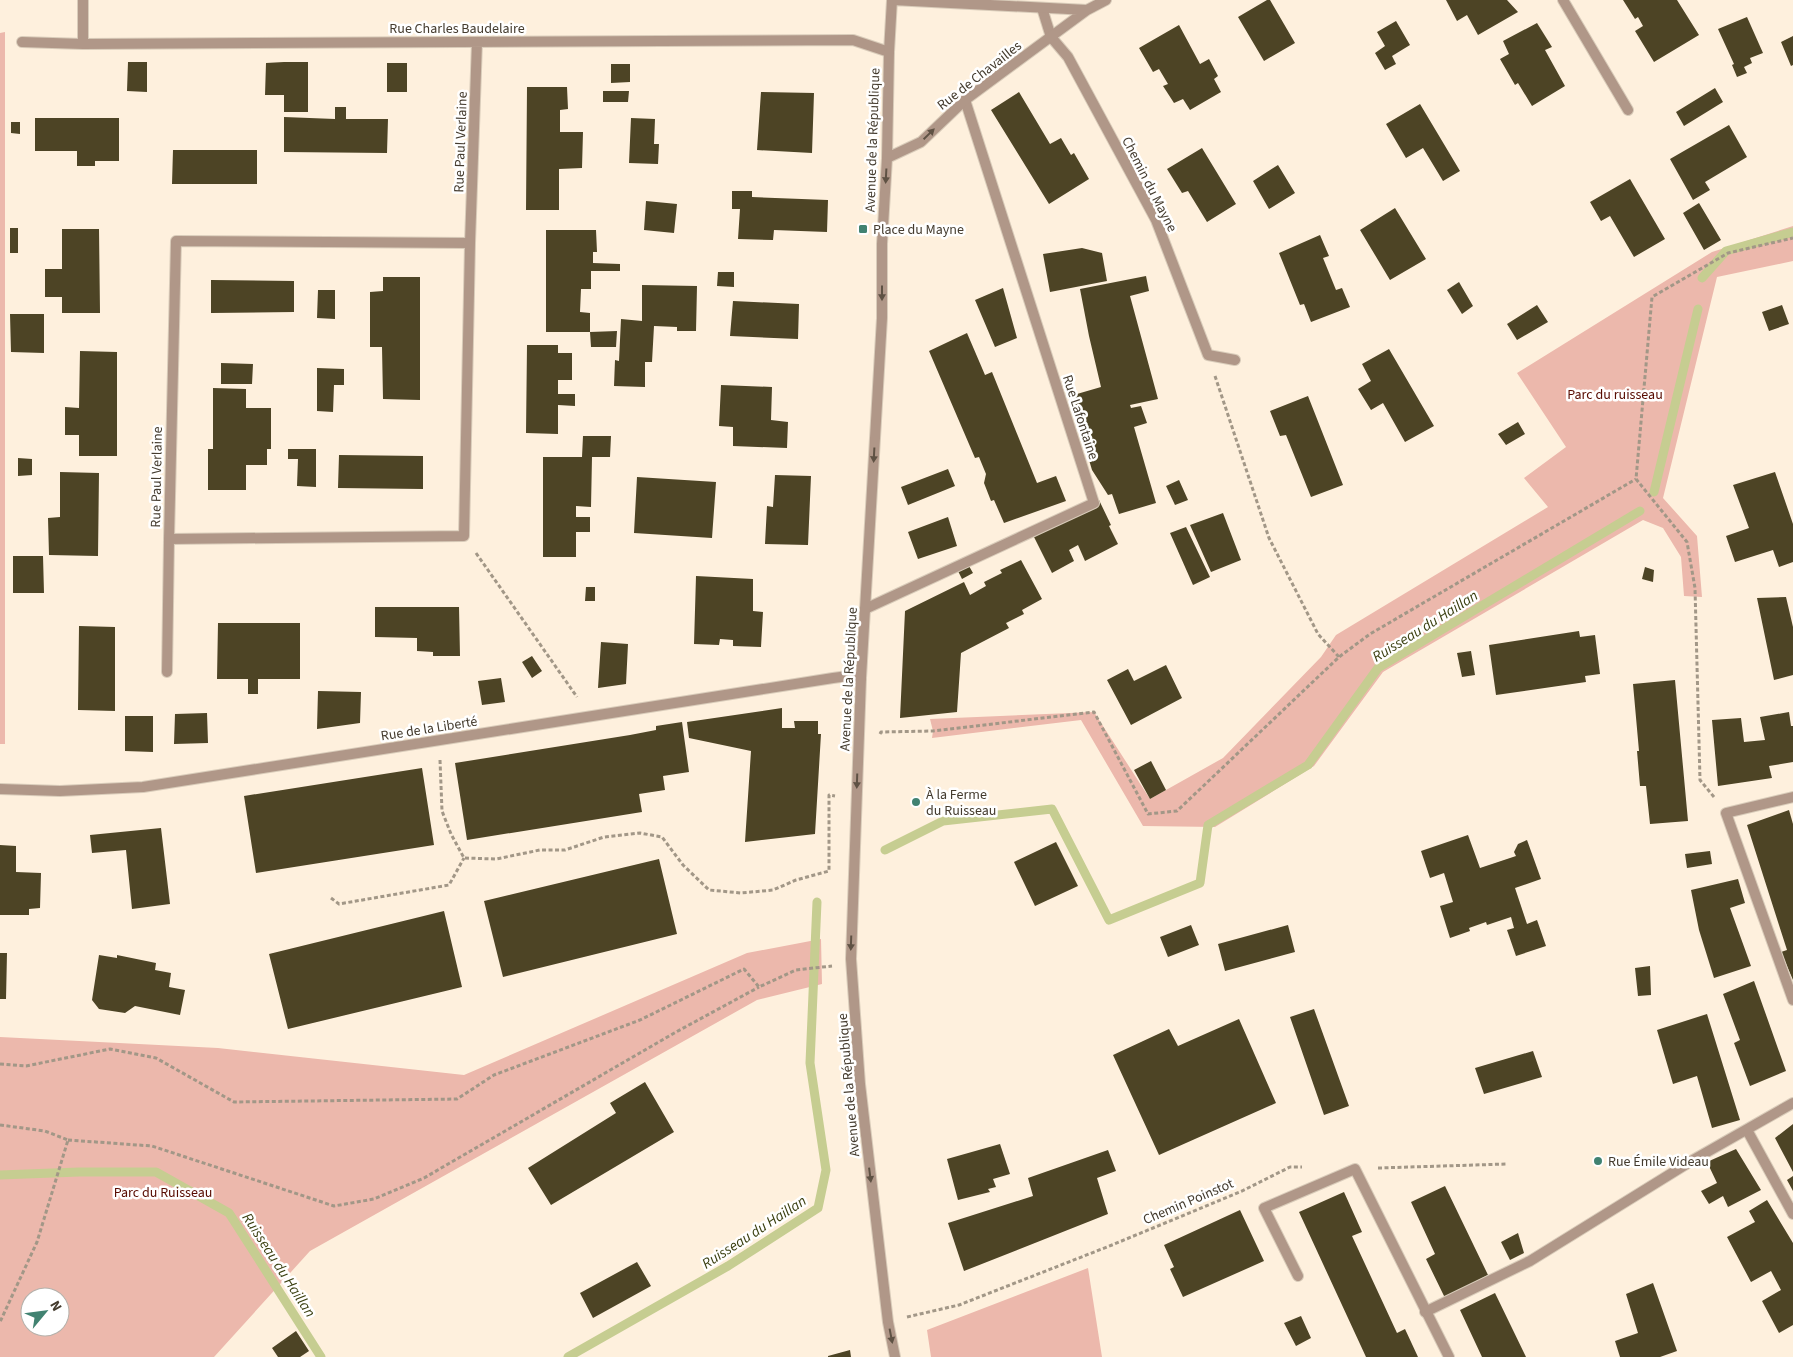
<svg xmlns="http://www.w3.org/2000/svg" width="1793" height="1357" viewBox="0 0 1793 1357" font-family="'Source Sans 3',sans-serif">
	<style>
		.green { fill: #ecb8ac; fill-rule: evenodd }
		.lines { fill: none; stroke-linecap: round; stroke-linejoin: round }
		.stream { stroke: #c6cd91; stroke-width: 9 }
		.building { fill: #4d4425 }
		.service-casing { stroke: #d9ccba; stroke-width: 12 }
		.pedestrian-casing { stroke: #d9ccba; stroke-width: 12 }
		.minor-casing { stroke: #d9ccba; stroke-width: 12 }
		.tertiary-casing { stroke: #d9ccba; stroke-width: 12 }
		.path { stroke: #a29787; stroke-width: 3; stroke-dasharray: 4 2.5; stroke-linecap: butt }
		.service { stroke: #b09788; stroke-width: 10 }
		.pedestrian { stroke: #b09788; stroke-width: 10 }
		.minor { stroke: #b09788; stroke-width: 10 }
		.tertiary { stroke: #b09788; stroke-width: 10 }
		.oneway { fill: #5f5244 }
		.poi-dot { fill: #418271; stroke: #fff; stroke-width: 2 }
		.labels { text-anchor: middle; stroke-width: 5; stroke-linejoin: round; paint-order: stroke }
		.street-label { font-size: 14px; fill: #443b2e; stroke: #fff }
		.poi-label { font-size: 14px; fill: #443b2e; stroke: #fff; text-anchor: start }
		.park-label { font-size: 14px; fill: #580b00; stroke: #fff }
		.water-label { font-size: 15px; font-style: italic; fill: #3a3f10; stroke: #fff }
	</style>
	<rect width="100%" height="100%" fill="#fef0dd"/>
	<!-- green -->
	<path class="green" d="M5 32V744H0V33Z
		M1793 226V261L1717 277 1663 498 1697 536 1702 597 1684 596 1681 557 1663 528 1643 520 1383 672 1314 766 1215 827 1143 826 1081 720 932 738 933 731 930 719 1094 712 1150 799 1223 758 1321 657 1336 635 1548 507 1524 478 1566 447 1517 373 1712 252Z
		M821 939 822 984 757 1000 310 1251 214 1357H0V1037L218 1048 464 1075 747 953ZM30 1297H60V1327H30Z
		M1088 1268 1102 1357H931L927 1330Z"/>
	<g class="lines">
		<!-- stream -->
		<path class="stream" d="M1702 278 1726 251 1793 232
			M1654 492 1698 309
			M885 850 943 821 1052 809 1109 920 1200 883 1208 825 1308 765 1378 668 1640 511
			M0 1175 79 1172H156L229 1213 321 1357
			M568 1357 728 1266 818 1208 826 1170 810 1063 817 902"/>
	</g>
	<!-- building -->
	<path class="building" d="M1267 0H1270L1295 43 1264 61 1238 17Z
		M1446 0H1507L1518 12 1478 35 1467 15 1457 21Z
		M1623 0H1677L1699 35 1654 62 1635 31 1643 26 1638 17 1635 19Z
		M1747 17 1763 53 1750 58 1752 63 1744 67 1747 73 1737 77 1732 65 1734 64 1718 29Z
		M1396 21 1410 45 1392 56 1396 64 1385 70 1375 53 1385 46 1377 32Z
		M1537 23 1552 47 1545 50 1565 86 1532 106 1518 83 1515 85 1500 59 1509 54 1503 41Z
		M1179 25 1200 64 1209 59 1218 76 1214 79 1221 92 1190 110 1183 99 1174 103 1163 86 1168 84 1159 69 1153 72 1139 48Z
		M1793 36V65L1791 66 1781 42Z
		M128 62H147V92L127 91Z
		M284 62H308V112H284V95H265L266 63Z
		M387 63H407V92H387Z
		M611 64H630V82L611 83Z
		M527 87H567L568 109 560 110V132H583L582 168 559 169V210H526Z
		M1715 88 1723 102 1684 126 1676 112Z
		M603 91H629L628 102H603Z
		M761 92 814 93 812 153 757 150Z
		M1019 92 1050 144 1061 138 1071 155 1074 153 1089 179 1049 204 991 110Z
		M1420 104 1460 171 1443 181 1423 148 1406 158 1386 124Z
		M335 107H346V119H388L387 153 284 152V117L335 119Z
		M35 118H119V161H95V166H77V151H35Z
		M631 118 655 119 654 144H659L658 164 629 163Z
		M11 122H20V134L11 133Z
		M1729 125 1747 157 1705 182 1710 190 1693 200 1670 159Z
		M1202 148 1236 204 1207 222 1188 191 1182 193 1167 169Z
		M173 150H257V184H172Z
		M1278 165 1295 193 1269 209 1253 181Z
		M1630 179 1665 239 1634 257 1610 216 1601 221 1590 202Z
		M732 191H752V197L828 200 827 232 774 230 773 240 738 239 740 209H732Z
		M646 201 677 204 674 233 644 230Z
		M1699 203 1721 240 1704 250 1683 213Z
		M1395 208 1426 259 1390 280 1360 230Z
		M10 228H18V253H10Z
		M62 229H99L100 313H62V297H45V269H62Z
		M546 230H596L597 252H593V263L620 264V271H591V289H581L580 312 590 313V332H546Z
		M1320 235 1329 256 1323 258 1336 290 1342 288 1350 307 1311 322 1304 304 1300 305 1279 253Z
		M1082 248 1102 253 1107 281 1050 292 1043 254Z
		M718 272H734V287L717 286Z
		M1146 276 1149 291 1130 296 1158 399 1130 405 1131 408 1141 406 1147 423 1134 427 1156 503 1119 514 1112 494 1108 495 1092 470 1070 396 1101 387 1089 336 1080 289Z
		M383 277H420V400L383 399 382 347H370V292L383 291Z
		M211 280 294 281V312L211 313Z
		M1459 282 1473 306 1462 314 1447 290Z
		M642 285 697 286 696 331H677V327L654 326 652 362H645V387L614 386 615 360 619 361 621 319 642 321Z
		M1003 288 1017 338 995 347 975 300Z
		M318 290H335V319L317 318Z
		M733 301 799 304 798 339 730 336Z
		M1537 305 1548 322 1517 340 1507 324Z
		M1782 305 1789 324 1769 331 1762 312Z
		M10 314H44V353L11 352Z
		M617 331 616 347H591L590 332Z
		M967 333 985 375 992 372 1037 483 1056 476 1066 501 1004 523 994 500 991 501 984 483 986 474 979 457 975 458 929 351Z
		M527 345H558V353H572V380H558V394H575V406L558 405V434L526 433Z
		M1389 349 1434 426 1405 442 1383 403 1371 410 1358 389 1371 381 1362 364Z
		M80 351 117 352V456H79V435H65V407L79 408Z
		M221 363 253 364 252 384H221Z
		M317 368 344 369V385H334L333 412 317 411Z
		M721 385 772 387 771 420 788 422 787 448 733 446V427L719 426Z
		M213 388 246 389V408H271V449H267V465H246V490H208V449H213Z
		M1308 396 1343 485 1311 497 1286 435 1280 436 1270 411Z
		M1518 422 1525 434 1506 445 1498 434Z
		M583 436H611L610 457H592L591 507 576 506V517H590V532H576V557H543V457H582Z
		M288 449H316V487L297 486 298 459H288Z
		M339 455 423 456V489L338 488Z
		M18 458 32 459V475L18 476Z
		M948 469 955 486 908 505 901 487Z
		M60 472 99 473 98 556 49 555 48 518 60 517Z
		M1775 472 1793 524V562L1779 567 1773 550 1735 562 1726 536 1749 528 1733 485Z
		M775 475 811 476 808 545 765 544 767 506 773 507Z
		M637 477 716 482 712 538 634 533Z
		M1179 480 1188 500 1175 505 1166 486Z
		M1099 500 1111 525 1109 526 1118 544 1085 561 1078 545 1069 550 1074 561 1052 573 1034 537Z
		M1223 513 1241 560 1211 572 1190 525Z
		M948 517 957 546 918 559 908 532Z
		M1186 527 1210 577 1193 585 1170 533Z
		M13 556H43L44 593H13Z
		M1021 560 1042 599 1022 610 1024 614 1006 623 1009 628 961 653 957 712 900 718 905 611 964 582 970 595 986 586 984 582 1002 573 1000 570Z
		M969 566 973 573 962 579 958 571Z
		M1645 567 1654 570 1653 582 1642 579Z
		M696 576 753 579V611L763 612 761 647 733 646V640L720 639 719 645 694 644Z
		M586 587H595V601H585Z
		M1786 597 1793 627V675L1774 680 1757 598Z
		M375 607H459L460 656H433V652L417 651V638L375 637Z
		M218 623H300V679H258V694H248V679H217Z
		M79 626 115 627V711L78 710Z
		M1579 631 1580 637 1595 635 1600 674 1585 676 1586 682 1496 695 1489 645Z
		M601 642 628 644 626 684 598 688Z
		M1471 651 1475 675 1462 677 1457 653Z
		M532 656 542 671 532 678 522 662Z
		M1166 665 1182 698 1131 725 1107 680 1128 669 1134 681Z
		M501 678 505 702 482 705 478 681Z
		M1675 680 1688 821 1650 824 1646 786H1640L1637 751H1639L1633 684Z
		M318 691 361 692 360 723 317 729Z
		M782 708V728H795L794 721H818V734H821L815 834 745 842 751 751 689 738 687 722Z
		M1789 712 1791 726H1793V762L1769 766 1772 778 1718 786 1712 720 1741 718 1744 742 1765 740 1760 717Z
		M207 713 208 743 174 744 175 714Z
		M125 716H153V752L125 751Z
		M682 722 689 772 663 776 665 790 639 794 642 812 467 840 455 763 630 735 656 730V726Z
		M1151 761 1166 790 1150 799 1134 770Z
		M422 768 434 845 256 873 244 796Z
		M1789 810 1793 824V980L1781 952 1787 950 1747 825Z
		M161 828 170 904 132 909 126 850 92 853 90 835Z
		M1468 835 1480 868 1516 856 1514 852 1518 844 1527 840 1541 879 1515 888 1527 924 1537 920 1546 946 1516 956 1507 930 1514 928 1511 917 1487 925 1486 922 1469 928 1470 931 1450 938 1440 906 1453 902 1444 873 1430 878 1421 851Z
		M1056 842 1078 886 1035 906 1014 862Z
		M0 845 16 846V872L41 873 40 908 29 909V915H0Z
		M1710 851 1712 864 1687 868 1685 854Z
		M659 859 677 934 503 977 484 901Z
		M1738 879 1745 903 1730 908 1751 966 1714 978 1699 930 1691 890Z
		M444 911 462 987 288 1029 269 954Z
		M1191 925 1199 945 1168 957 1160 937Z
		M1288 925 1295 952 1225 971 1218 944Z
		M0 953H7L6 999H0Z
		M99 955 117 958V955L156 963 155 970 171 973 169 987 185 990 180 1015 135 1006 125 1013 99 1009 92 1000Z
		M1650 966 1651 995 1638 996 1635 968Z
		M1754 981 1786 1071 1750 1086 1734 1043 1740 1040 1723 994Z
		M1314 1009 1349 1106 1324 1115 1290 1017Z
		M1707 1014 1740 1120 1712 1128 1697 1076 1673 1084 1657 1030Z
		M1239 1019 1276 1103 1159 1155 1113 1055 1169 1029 1178 1046Z
		M1533 1051 1542 1077 1484 1094 1475 1068Z
		M645 1082 674 1132 551 1205 528 1168 616 1113 610 1103Z
		M1793 1124V1172L1775 1138Z
		M1000 1144 1010 1174 993 1179 996 1187 988 1189 990 1192 958 1200 947 1159Z
		M1736 1149 1761 1190 1728 1207 1723 1196 1709 1204 1701 1191 1717 1183 1707 1162Z
		M1108 1150 1116 1171 1097 1178 1108 1214 964 1271 948 1223 1033 1196 1028 1178Z
		M1793 1176V1191L1787 1180Z
		M1445 1186 1488 1275 1445 1298 1426 1259 1435 1254 1411 1202Z
		M1344 1192 1362 1232 1352 1236 1397 1333 1405 1329 1418 1357H1366L1299 1212Z
		M1767 1200 1793 1243V1325L1779 1333 1762 1301 1781 1290 1771 1271 1751 1282 1727 1237 1755 1222 1749 1211Z
		M1240 1210 1264 1261 1183 1297 1170 1269 1174 1267 1164 1245Z
		M1518 1233 1524 1253 1510 1260 1501 1242Z
		M637 1262 651 1286 593 1318 580 1293Z
		M1653 1283 1677 1351 1660 1357H1620L1615 1341 1638 1333 1626 1294Z
		M1495 1293 1526 1357H1482L1460 1310Z
		M1301 1316 1311 1338 1296 1346 1284 1323Z
		M296 1331 309 1351 300 1357H278L272 1348Z
		M850 1350 851 1357H828V1356Z"/>
	<g class="lines">
		<defs>
			<path id="service" d="M865 609 1094 503 965 100
				M1298 1276 1264 1208 1355 1169 1449 1357"/>
			<path id="pedestrian" d="M1793 797 1726 813 1793 1000
				M1747 1130 1793 1214
				M1425 1312 1530 1261 1693 1160 1793 1103"/>
			<path id="minor" d="M83 0V44
				M1563 0 1628 110
				M1042 8 1051 37 1068 57 1156 220 1208 355 1235 360
				M22 42 83 44 853 40 889 52
				M470 243 176 241 169 539 464 536 470 243 477 42
				M167 672 169 539
				M0 789 60 791 143 787 833 678 848 676 861 678"/>
			<path id="tertiary" d="M892 0 889 52 887 158 882 244V318L861 678 851 959 860 1084 888 1322 895 1357
				M893 0 1087 10
				M887 158 921 142 965 100 1087 10 1106 0"/>
		</defs>
		<!-- service casing -->
		<use href="#service" class="service-casing"/>
		<!-- pedestrian casing -->
		<use href="#pedestrian" class="pedestrian-casing"/>
		<!-- minor casing -->
		<use href="#minor" class="minor-casing"/>
		<!-- tertiary casing -->
		<use href="#tertiary" class="tertiary-casing"/>
		<!-- path -->
		<path class="path" d="M1215 376 1269 538 1318 634 1339 657
			M476 553 577 697
			M880 734 881 732 933 731 1094 712 1148 814 1177 811 1339 657 1370 634 1636 479
			M440 760 442 811 451 834 464 858 496 859 540 850H565L604 837 640 833 662 837 683 865 709 890 741 893 773 890 796 880 829 871V795L835 796
			M1714 797 1700 780 1695 588 1687 542 1636 479 1652 297 1728 253 1793 238
			M331 898 339 904 449 885 464 858
			M0 1064 26 1066 110 1049 156 1058 234 1102 457 1099 494 1075 640 1020 744 969 759 987 796 970 832 966
			M0 1125 45 1131 68 1140 37 1242 0 1322
			M68 1140 152 1146 334 1206 374 1199 424 1178 676 1032 759 987
			M1378 1168 1507 1164
			M907 1317 959 1305 1112 1245 1242 1191 1290 1167H1302"/>
		<!-- service -->
		<use href="#service" class="service"/>
		<!-- pedestrian -->
		<use href="#pedestrian" class="pedestrian"/>
		<!-- minor -->
		<use href="#minor" class="minor"/>
		<!-- tertiary -->
		<use href="#tertiary" class="tertiary"/>
	</g>
	<!-- one-way arrows -->
	<defs><path id="oneway-solid" d="M-6-.8H1V-3.2L6.5 0L1 3.2V.8H-6Z" transform="scale(1.25)"/></defs>
	<g class="oneway">
		<use href="#oneway-solid" transform="translate(929 134) rotate(-44)"/>
		<use href="#oneway-solid" transform="translate(886 176) rotate(93)"/>
		<use href="#oneway-solid" transform="translate(882 293) rotate(90)"/>
		<use href="#oneway-solid" transform="translate(874 455) rotate(93)"/>
		<use href="#oneway-solid" transform="translate(857 781) rotate(92)"/>
		<use href="#oneway-solid" transform="translate(851 943) rotate(92)"/>
		<use href="#oneway-solid" transform="translate(870 1175) rotate(83)"/>
		<use href="#oneway-solid" transform="translate(891 1336) rotate(79)"/>
	</g>
	<!-- markers -->
	<g class="poi-dot">
		<rect x="858" y="224" width="10" height="10" rx="2.5"/>
		<circle cx="916" cy="802" r="5"/>
		<circle cx="1598" cy="1161" r="5"/>
	</g>
	<g class="labels">
		<!-- street labels -->
		<g class="street-label">
			<text x="457" y="33">Rue Charles Baudelaire</text>
			<text transform="translate(979 75) rotate(-38)" y="5">Rue de Chavailles</text>
			<text transform="translate(872 140) rotate(-88)" y="5">Avenue de la République</text>
			<text transform="translate(460 142) rotate(-88)" y="5">Rue Paul Verlaine</text>
			<text transform="translate(1150 184) rotate(63)" y="5">Chemin du Mayne</text>
			<text transform="translate(1081 417) rotate(72)" y="5">Rue Lafontaine</text>
			<text transform="translate(156 477) rotate(-89)" y="5">Rue Paul Verlaine</text>
			<text transform="translate(848 679) rotate(-87)" y="5">Avenue de la République</text>
			<text transform="translate(429 728) rotate(-9)" y="5">Rue de la Liberté</text>
			<text transform="translate(848 1085) rotate(-95)" y="5">Avenue de la République</text>
			<text transform="translate(1188 1201) rotate(-23)" y="5">Chemin Poinstot</text>
		</g>
		<!-- poi labels -->
		<g class="poi-label">
			<text x="873" y="234">Place du Mayne</text>
			<text x="926" y="799">À la Ferme<tspan x="926" dy="16">du Ruisseau</tspan></text>
			<text x="1608" y="1166">Rue Émile Videau</text>
		</g>
		<!-- park labels -->
		<g class="park-label">
			<text x="1615" y="399">Parc du ruisseau</text>
			<text x="163" y="1197">Parc du Ruisseau</text>
		</g>
		<!-- water labels -->
		<g class="water-label">
			<text transform="translate(1425 626) rotate(-32)" y="5">Ruisseau du Haillan</text>
			<text transform="translate(754 1232) rotate(-33)" y="5">Ruisseau du Haillan</text>
			<text transform="translate(279 1265) rotate(57)" y="5">Ruisseau du Haillan</text>
		</g>
	</g>
	<!-- north arrow -->
	<g transform="translate(45 1312) rotate(61)"><circle r="24" fill="#ffffff" stroke="#b4b1ab"/>
	<path d="M0-4L9 19L0 12L-9 19Z" fill="#418271"/>
	<text y="-8" font-size="14" font-weight="bold" text-anchor="middle" fill="#443b2e">N</text>
	</g>
</svg>
